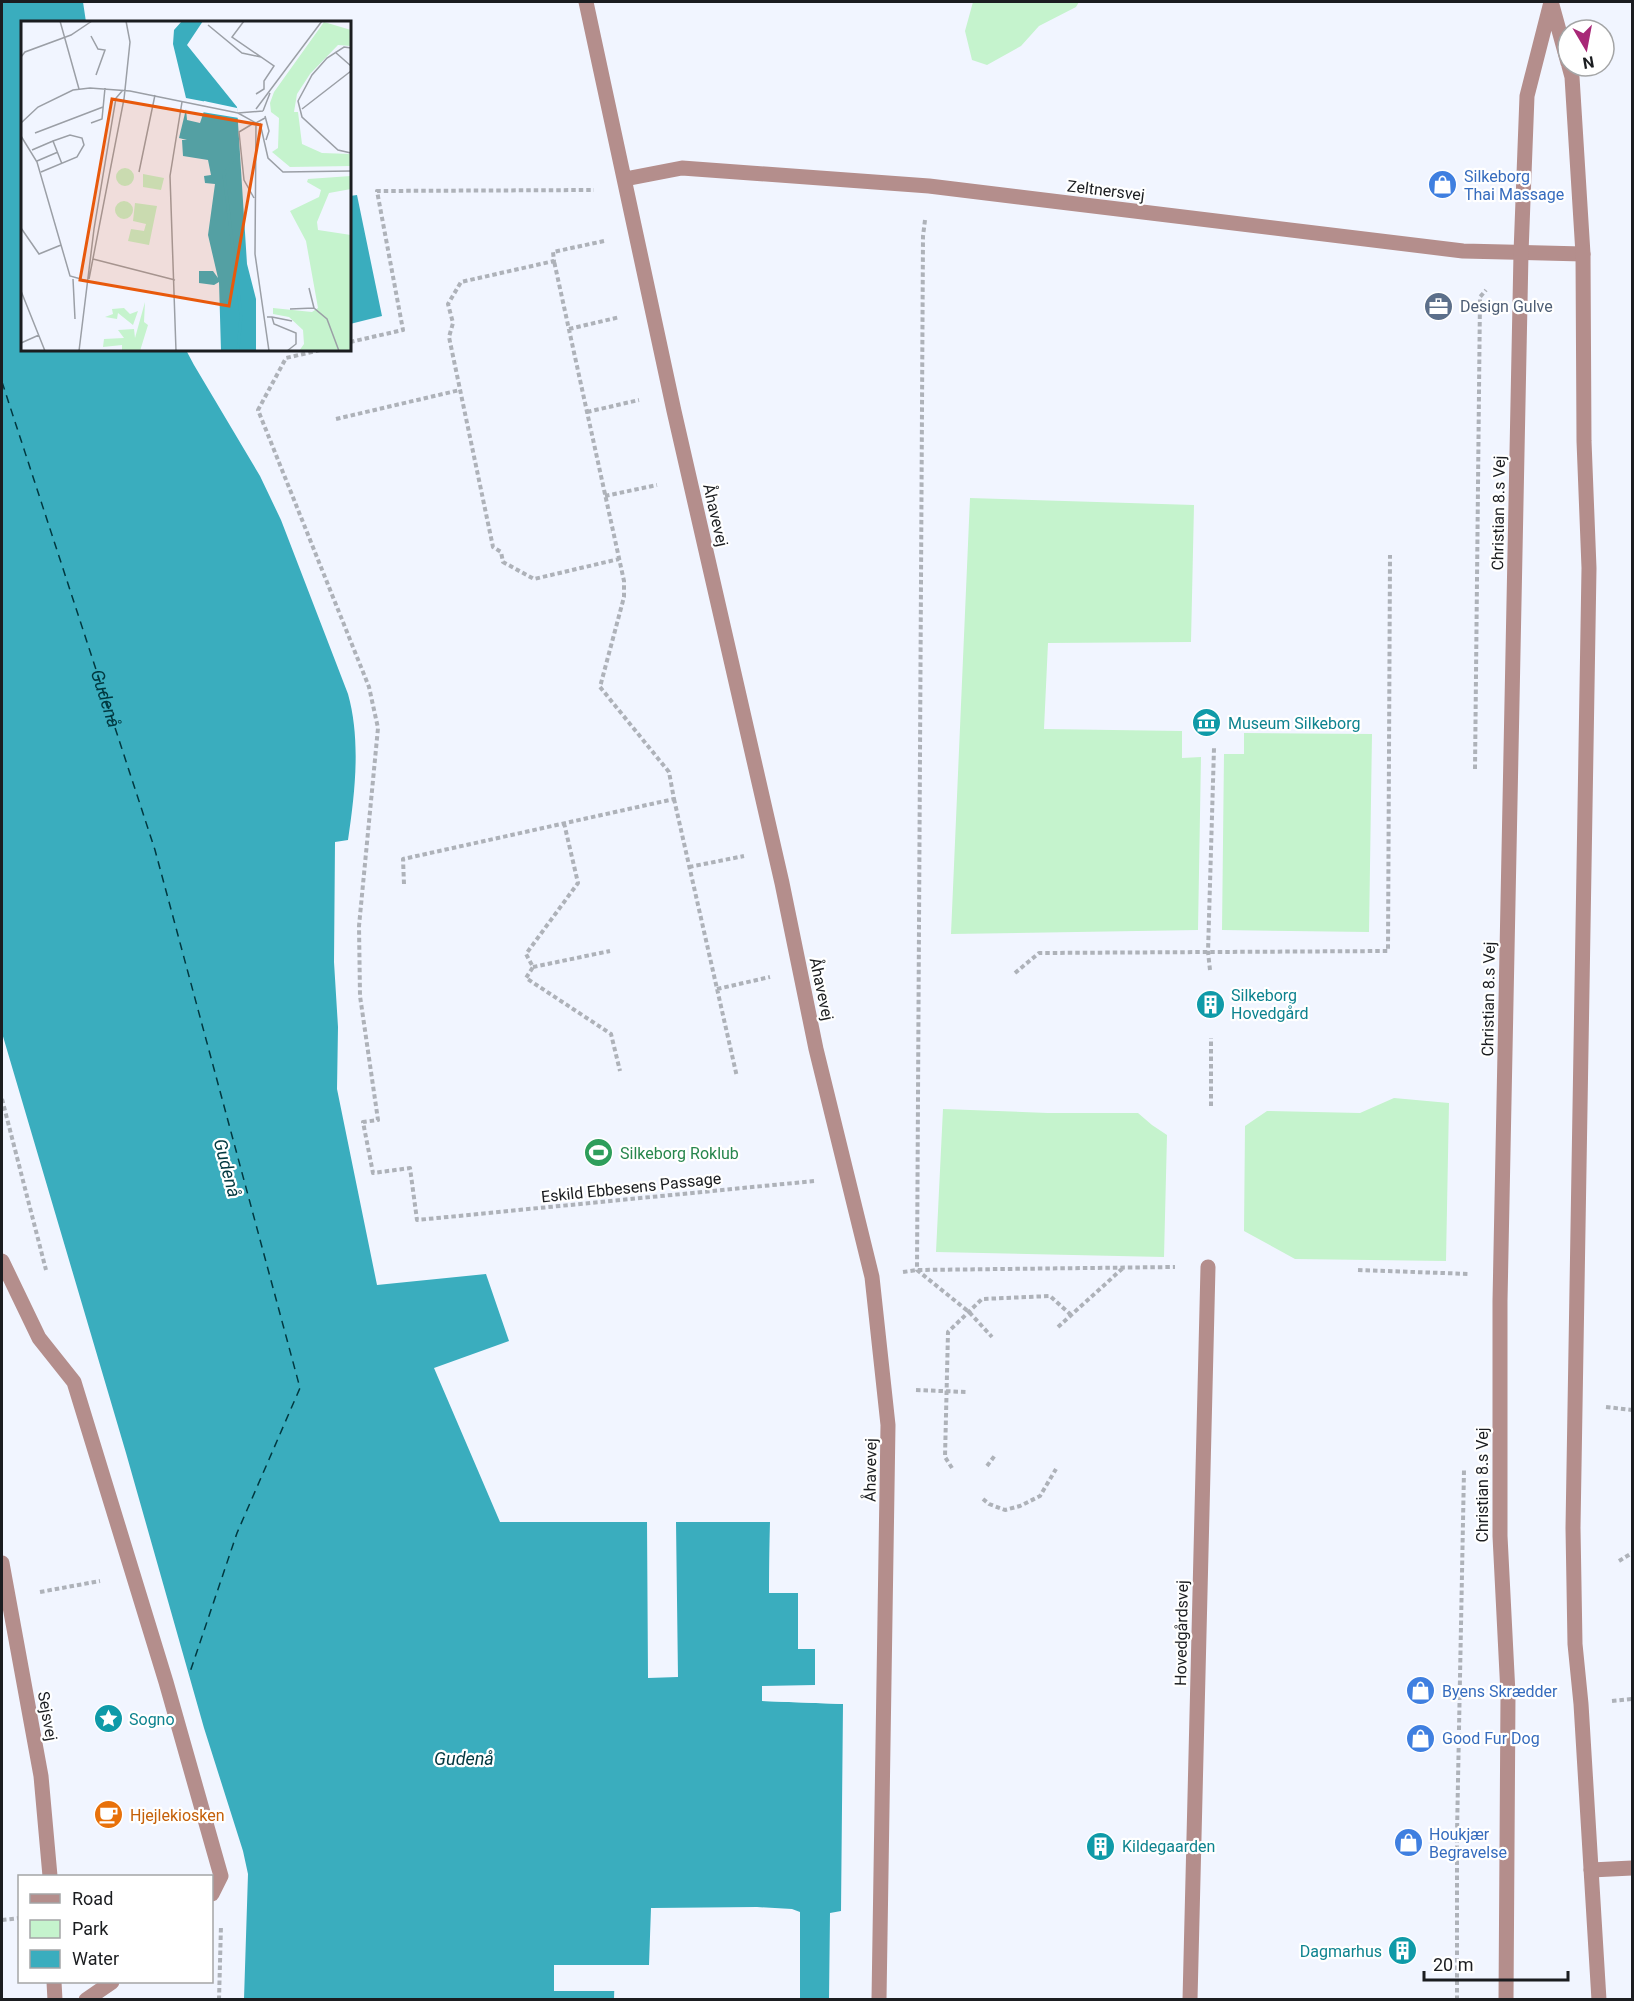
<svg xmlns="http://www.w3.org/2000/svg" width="1634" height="2001" viewBox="0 0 1634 2001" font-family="Roboto,sans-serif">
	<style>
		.green { fill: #c5f3cd }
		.water { fill: #3aadbe }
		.pier { fill: #f1f5ff }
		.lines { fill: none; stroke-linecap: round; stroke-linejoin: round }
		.ferry { stroke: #013840; stroke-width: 1.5; stroke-dasharray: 8 6; stroke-linecap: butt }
		.path { stroke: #aeb2b9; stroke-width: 4; stroke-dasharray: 4.5 3; stroke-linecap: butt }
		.service { stroke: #b48e8c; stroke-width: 15 }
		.minor { stroke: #b48e8c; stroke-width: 15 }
		.tertiary { stroke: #b48e8c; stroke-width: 15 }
		.labels { text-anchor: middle; stroke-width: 4.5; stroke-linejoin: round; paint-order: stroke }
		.shop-label { font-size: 16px; fill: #366cbe; stroke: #fff; text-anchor: start }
		.street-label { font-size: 16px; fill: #1b1d20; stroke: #fff }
		.service-label { font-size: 16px; fill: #4e5e75; stroke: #fff; text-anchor: start }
		.culture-label { font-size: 16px; fill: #0d838f; stroke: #fff; text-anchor: start }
		.leisure-label { font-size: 16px; fill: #27864d; stroke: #fff; text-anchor: start }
		.food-label { font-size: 16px; fill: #c56008; stroke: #fff; text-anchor: start }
		.water-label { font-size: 18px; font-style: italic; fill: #013840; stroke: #fff }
		.inset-river { fill: none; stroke: #3aadbe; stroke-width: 3 }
		.inset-road { fill: none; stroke: #9b9fa6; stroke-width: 1.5 }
		.view { fill: #e8590c; fill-opacity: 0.15; stroke: #e8590c; stroke-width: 3 }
		.inset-edge { fill: none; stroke: #1b1d20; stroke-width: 3 }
	</style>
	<rect width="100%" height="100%" fill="#f1f5ff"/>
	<!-- green -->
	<path class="green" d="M973 2H1079L1076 7 1039 26 1021 46 987 65 972 60 965 31Z
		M970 498 1194 505 1191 642 1048 643 1044 729 1182 731V758L1201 757 1198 930 951 934Z
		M1244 733 1372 734 1369 932 1222 930 1224 754H1244Z
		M1394 1098 1449 1103 1446 1261 1295 1259 1244 1231 1245 1126 1267 1111 1360 1113Z
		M943 1109 1048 1113H1138L1152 1125 1167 1135 1164 1257 936 1252Z"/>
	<!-- water -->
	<path class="water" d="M2 2H83L86 22H22V350H186L194 365 260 476 281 520 348 694C361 740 355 793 348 840L335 842 334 962 338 1027 337 1089 377 1285 486 1274 509 1341 434 1368 500 1522H770L769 1593H798V1648L815 1649V1686H762V1701L843 1704 841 1911 830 1913 829 1999H800V1912L792 1909 757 1907 651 1908 649 1965H615L614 1999H244L248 1874 243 1851 204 1728 126 1453 2 1033Z
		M357 195 382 316 350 324V196Z"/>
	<!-- pier -->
	<path class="pier" d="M647 1521 676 1522 678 1677 648 1678Z
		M770 1522H773L772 1590H798L801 1592V1646H815L818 1648V1686L815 1689H765V1698L843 1701V1704L762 1701V1686L815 1685V1649H798V1593H769Z
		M554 1965H649V1968H618V1991H554Z"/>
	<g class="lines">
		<!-- ferry -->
		<path class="ferry" id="s1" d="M2 382 155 850 300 1388 237 1533 189 1675"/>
		<!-- path -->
		<path class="path" d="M925 220 923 236 917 1270 969 1312 992 1337
			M604 241 553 252 554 261 461 282 448 304 453 323 449 337 493 547 501 552 503 562 534 579 619 559
			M569 329 620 317
			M350 342 403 330 377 191 594 190
			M320 350 286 358 258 410 369 687 378 728 359 926 360 996 378 1120 363 1122 373 1173 410 1168 417 1220 814 1181
			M587 412 639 400
			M336 419 460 390
			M605 496 657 485
			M1475 769 1480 297 1486 290
			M674 799 737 1077
			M564 823 578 883 526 954 533 967 526 978 611 1034 620 1071
			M689 867 744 856
			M404 884 403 859 674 799 669 772 600 687 624 597V581L554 261
			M533 967 610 951
			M1210 970 1208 952 1214 748
			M1015 973 1039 953 1388 951 1390 555
			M717 989 770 977
			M2 1099 46 1270
			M1211 1106V1038
			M1358 1270 1470 1274
			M903 1272 917 1270 1175 1267
			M1058 1327 1123 1268
			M916 1390 967 1392
			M1606 1407 1632 1410
			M987 1466 996 1454
			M952 1468 945 1457 948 1332 982 1299 1050 1296 1071 1315
			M983 1499 989 1504 1005 1510 1020 1506 1040 1496 1056 1469
			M1619 1561 1632 1553
			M40 1592 100 1581
			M1612 1701 1632 1699
			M2 1920 20 1918
			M219 2000 221 1925
			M1457 2000V1833L1464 1470"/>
		<!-- service -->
		<path class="service" d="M2 1261 39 1338 74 1382 166 1682 221 1876 212 1894
			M1591 1870 1632 1868
			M86 2000 112 1982"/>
		<!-- minor -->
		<path class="minor" d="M586 2 674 411 782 883 816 1049 872 1277 888 1425 879 2000
			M625 179 682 168 929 186 1463 251 1583 254
			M1190 2000 1208 1267"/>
		<!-- tertiary -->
		<path class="tertiary" d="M1552 5 1568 63
			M1569 66 1572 77 1583 254 1584 441 1589 568 1573 1528 1575 1644 1581 1704 1599 2000
			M2 1563 41 1776 50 1876
			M54 1982 55 2000
			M1506 2000 1508 1694 1500 1536V1301L1521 253 1527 96 1551 2"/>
	</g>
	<!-- icons -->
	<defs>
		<symbol id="shop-disc" viewBox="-11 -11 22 22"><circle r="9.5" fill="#3f7fe0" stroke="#fff"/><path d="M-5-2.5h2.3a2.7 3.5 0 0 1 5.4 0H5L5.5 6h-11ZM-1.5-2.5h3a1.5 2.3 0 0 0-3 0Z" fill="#fff"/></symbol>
		<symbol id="office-disc" viewBox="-11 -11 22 22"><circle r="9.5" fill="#5c6f8a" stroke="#fff"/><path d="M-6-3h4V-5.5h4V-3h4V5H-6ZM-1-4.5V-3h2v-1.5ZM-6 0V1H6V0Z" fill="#fff"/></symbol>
		<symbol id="museum-disc" viewBox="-11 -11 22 22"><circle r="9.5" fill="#0f9aa8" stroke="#fff"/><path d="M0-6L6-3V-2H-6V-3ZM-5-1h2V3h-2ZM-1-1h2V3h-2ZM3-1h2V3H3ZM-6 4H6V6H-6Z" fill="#fff"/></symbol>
		<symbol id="building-disc" viewBox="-11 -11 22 22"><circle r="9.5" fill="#0f9aa8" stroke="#fff"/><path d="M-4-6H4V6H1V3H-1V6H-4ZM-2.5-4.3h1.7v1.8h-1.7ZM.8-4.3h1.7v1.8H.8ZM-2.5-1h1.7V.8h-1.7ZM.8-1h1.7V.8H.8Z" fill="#fff"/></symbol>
		<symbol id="stadium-disc" viewBox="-11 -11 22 22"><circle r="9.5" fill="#2e9e5b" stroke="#fff"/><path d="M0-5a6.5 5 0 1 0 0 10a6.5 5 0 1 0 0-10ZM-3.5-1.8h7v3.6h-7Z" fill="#fff"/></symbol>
		<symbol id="sight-disc" viewBox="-11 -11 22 22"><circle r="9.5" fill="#0f9aa8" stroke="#fff"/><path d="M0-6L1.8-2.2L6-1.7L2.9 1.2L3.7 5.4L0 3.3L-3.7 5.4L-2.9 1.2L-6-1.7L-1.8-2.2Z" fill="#fff"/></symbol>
		<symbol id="cafe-disc" viewBox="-11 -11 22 22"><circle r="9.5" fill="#e8710a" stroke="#fff"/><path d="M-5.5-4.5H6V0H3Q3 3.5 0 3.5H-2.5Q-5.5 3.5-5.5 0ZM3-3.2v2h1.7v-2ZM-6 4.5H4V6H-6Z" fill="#fff"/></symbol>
	</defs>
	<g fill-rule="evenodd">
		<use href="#shop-disc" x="1426" y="168" width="33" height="33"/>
		<use href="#office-disc" x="1422" y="290" width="33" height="33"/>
		<use href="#museum-disc" x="1190" y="706" width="33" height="33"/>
		<use href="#building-disc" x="1194" y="988" width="33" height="33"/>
		<use href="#stadium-disc" x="582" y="1136" width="33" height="33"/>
		<use href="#shop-disc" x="1404" y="1674" width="33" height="33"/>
		<use href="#sight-disc" x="92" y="1702" width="33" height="33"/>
		<use href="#shop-disc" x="1404" y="1722" width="33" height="33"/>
		<use href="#cafe-disc" x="92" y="1798" width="33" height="33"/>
		<use href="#shop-disc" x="1392" y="1826" width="33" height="33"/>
		<use href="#building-disc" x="1084" y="1830" width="33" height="33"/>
		<use href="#building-disc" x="1386" y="1934" width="33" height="33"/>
	</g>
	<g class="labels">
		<!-- shop labels -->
		<g class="shop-label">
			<text x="1464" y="182">Silkeborg<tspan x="1464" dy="18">Thai Massage</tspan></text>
			<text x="1442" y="1697">Byens Skrædder</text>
			<text x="1442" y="1744">Good Fur Dog</text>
			<text x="1429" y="1840">Houkjær<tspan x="1429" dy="18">Begravelse</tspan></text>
		</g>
		<!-- street labels -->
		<g class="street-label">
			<text transform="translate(1106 190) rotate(7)" y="6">Zeltnersvej</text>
			<text transform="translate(1498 513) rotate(-89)" y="6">Christian 8.s Vej</text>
			<text transform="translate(716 515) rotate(77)" y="6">Åhavevej</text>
			<text transform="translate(822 989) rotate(78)" y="6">Åhavevej</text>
			<text transform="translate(1488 999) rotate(-89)" y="6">Christian 8.s Vej</text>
			<text transform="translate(631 1187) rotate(-6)" y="6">Eskild Ebbesens Passage</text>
			<text transform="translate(870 1470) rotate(-89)" y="6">Åhavevej</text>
			<text transform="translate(1482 1485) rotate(-90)" y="6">Christian 8.s Vej</text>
			<text transform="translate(1181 1633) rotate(-89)" y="6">Hovedgårdsvej</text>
			<text transform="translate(48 1716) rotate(80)" y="6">Sejsvej</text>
		</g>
		<!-- service labels -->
		<g class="service-label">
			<text x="1460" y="312">Design Gulve</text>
		</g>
		<!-- culture labels -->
		<g class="culture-label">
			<text x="1228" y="729">Museum Silkeborg</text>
			<text x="1231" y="1001">Silkeborg<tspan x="1231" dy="18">Hovedgård</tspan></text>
			<text x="129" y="1725">Sogno</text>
			<text x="1122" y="1852">Kildegaarden</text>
			<text x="1382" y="1957" text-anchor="end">Dagmarhus</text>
		</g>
		<!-- leisure labels -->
		<g class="leisure-label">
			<text x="620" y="1159">Silkeborg Roklub</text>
		</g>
		<!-- food labels -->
		<g class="food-label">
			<text x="130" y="1821">Hjejlekiosken</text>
		</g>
		<!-- water labels -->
		<g class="water-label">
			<text dy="6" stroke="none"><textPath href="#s1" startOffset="333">Gudenå</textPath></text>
			<text transform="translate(227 1168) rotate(75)" y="6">Gudenå</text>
			<text x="464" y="1765">Gudenå</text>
		</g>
	</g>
	<!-- overview -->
	<g transform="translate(21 21)">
		<rect width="330" height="330" fill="#f1f5ff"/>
		<path d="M303 1 330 9V25L317 24 289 53 276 73 273 91H277L281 123 301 132 330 133V145L269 146 251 131 257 127 258 97 250 91 249 82 253 71ZM95 156a9 9 0 1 1 18 0a9 9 0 1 1-18 0ZM122 153 143 157 140 169 122 166ZM330 155V168L308 172 296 201 297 209 330 214V330H278L283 323 282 309 268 296 252 293V287L291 291 297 287 285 220 269 190 298 176 300 169 286 161 287 158ZM94 189a9 9 0 1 1 18 0a9 9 0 1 1-18 0ZM114 182 136 185 128 224 107 220 110 208 123 210 125 203 112 200ZM124 281 123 301 127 304 119 330H101V324L82 326 83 318 103 317 97 309 113 308 114 317ZM103 287 109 293 117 290 112 304 97 292 96 298 84 296 92 293 91 288Z" fill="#c5f3cd"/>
		<path d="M161 0H182L166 24 216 86 226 243 235 278V330H200L198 261 193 264 178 262V250H192L197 257 187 214 194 163 184 162 183 155 190 154 187 139 162 135 161 119H166L158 117 165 88 166 99 179 102 186 81 165 77 152 23 153 9Z" fill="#3aadbe"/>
		<path d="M183 80 216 87 218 97 181 91Z" fill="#f1f5ff"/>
		<path class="inset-river" d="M217 330 220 294 203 154 217 130"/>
		<path class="inset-road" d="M39 0 58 68M223 0 211 16 253 45 243 60V68L235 73M187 4 221 32 240 36M70 15 77 28 84 29 75 54M330 27 323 26 306 37 291 54 277 80 281 96 317 129 330 132M314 31 330 45M0 36 4 31 50 14 71 0M235 88 301 0M281 88 330 50M242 90 249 72M217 92 235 102 244 97M244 95 248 110 245 119M0 102 17 86 52 69 69 67 109 70 217 92 242 90M70 102 81 98 84 67M235 102 234 233 248 330M239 102 247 137 262 151 330 150M14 112 82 86M0 115 16 141 49 255 67 260M11 129 32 120M16 140 37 131M20 151 56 136 63 124 61 117 49 114 32 120 41 143M118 151 134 74M233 177 223 159 218 111 233 102M0 207 18 233 40 224M72 238 154 259M52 258 54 298M68 258 103 78 109 21 105 0M288 267 293 287 306 298 318 330M0 270 24 330M269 288 293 287M246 296H251L253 303 275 312V323L266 330M251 296 271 300M0 322 18 314M58 330 73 208 95 77 102 69M155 330 149 155 161 81"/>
		<path class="view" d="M91 78 240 104 208 285 59 259Z"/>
		<rect width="330" height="330" class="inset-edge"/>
	</g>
	<!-- border -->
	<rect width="1634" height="2001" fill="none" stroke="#1b1d20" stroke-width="6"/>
	<!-- legend -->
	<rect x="18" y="1875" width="195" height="108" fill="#ffffff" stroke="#a4a5a6" stroke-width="1.5"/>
	<rect x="30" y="1894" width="30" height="9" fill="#b48e8c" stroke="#a4a5a6" stroke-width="1.5"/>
	<text x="72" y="1905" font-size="18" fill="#1b1d20">Road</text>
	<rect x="30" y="1920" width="30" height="18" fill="#c5f3cd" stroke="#a4a5a6" stroke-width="1.5"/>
	<text x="72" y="1935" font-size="18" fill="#1b1d20">Park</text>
	<rect x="30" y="1950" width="30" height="18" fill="#3aadbe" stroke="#a4a5a6" stroke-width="1.5"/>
	<text x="72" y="1965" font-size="18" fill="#1b1d20">Water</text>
	<!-- north arrow -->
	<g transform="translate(1586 48) rotate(170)"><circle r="28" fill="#ffffff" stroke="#a4a5a6" stroke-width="1.5"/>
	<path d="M0-4.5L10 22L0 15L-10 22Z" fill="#a82877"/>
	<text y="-9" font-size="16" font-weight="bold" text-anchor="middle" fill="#1b1d20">N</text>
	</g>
	<!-- scale -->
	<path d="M1424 1971v9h144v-9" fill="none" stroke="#1b1d20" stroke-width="3"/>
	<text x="1433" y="1971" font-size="18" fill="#1b1d20" stroke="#ffffff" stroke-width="4.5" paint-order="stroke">20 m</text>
</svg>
